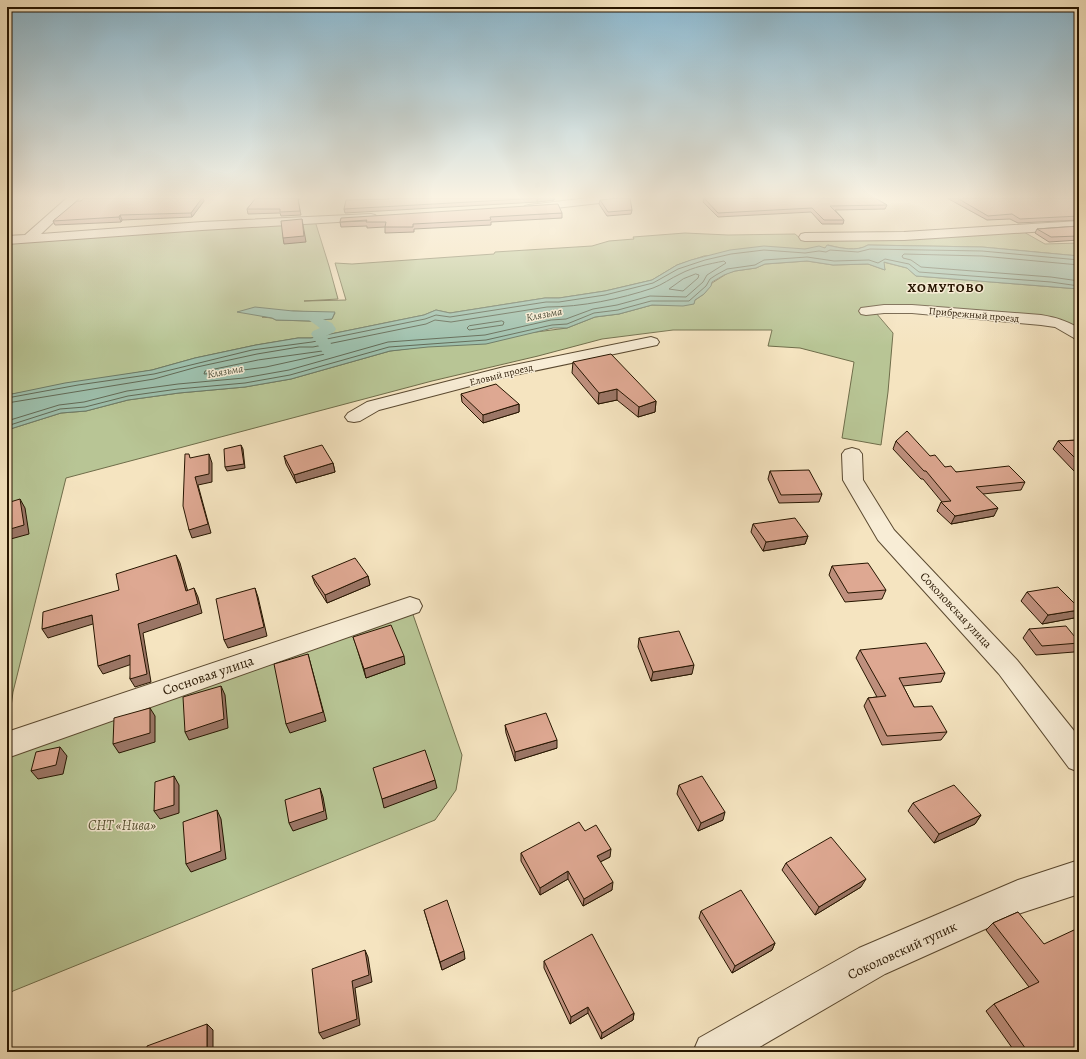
<svg xmlns="http://www.w3.org/2000/svg" width="1086" height="1059" viewBox="0 0 1086 1059" font-family="Alegreya,serif">
	<style>
		.green { fill: #b8c595; stroke: #6f6d4a; fill-rule: evenodd }
		.water { fill: #9dbfac; stroke: #6d7b67 }
		.lines { fill: none; stroke-linecap: round; stroke-linejoin: round }
		.shore { stroke: #626a56; stroke-width: 1 }
		.canal { fill: #9dbfac; fill-rule: evenodd }
		.minor-casing { stroke: #5a4930; stroke-width: 2 }
		.minor { fill: #f8edd6; fill-rule: evenodd }
		.wall { fill: #bf907e; stroke: #261500 }
		.shaded-wall { fill: #9b7666; stroke: #261500 }
		.building { fill: #dea892; stroke: #261500 }
		.labels { text-anchor: middle; stroke-width: 3; stroke-linejoin: round; paint-order: stroke }
		.far-street-label { font-size: 10px; fill: #261500; stroke: #f8edd6 }
		.far-water-label { font-size: 11px; font-style: italic; fill: #50503c; stroke: #f8edd6 }
		.street-label { font-size: 12px; fill: #261500; stroke: #f8edd6 }
		.far-district-label { font-size: 13px; font-weight: bold; letter-spacing: 1px; fill: #261500; stroke: #f8edd6 }
		.near-street-label { font-size: 14px; fill: #261500; stroke: #f8edd6 }
		.near-park-label { font-size: 14px; font-style: italic; fill: #595334; stroke: #f8edd6 }
	</style>
	<rect width="100%" height="100%" fill="#f5e4c0"/>
	<filter id="stains"><feTurbulence type="fractalNoise" baseFrequency=".005" numOctaves="4"/><feColorMatrix values="0 0 0 0 .2 0 0 0 0 .09 0 0 0 0 .02 0 0 0 .5 -.17"/></filter>
	<radialGradient id="worn" r=".72"><stop offset=".6" stop-color="#630" stop-opacity="0"/><stop offset="1" stop-color="#630" stop-opacity=".3"/></radialGradient>
	<!-- green -->
	<path class="green" d="M315 221 329 266 338 299 304 301 346 300 335 263 352 264 494 254 495 252 592 246 609 241 634 239 633 237 685 233 728 235 795 234 801 239 1022 231 1045 244 1079 243V256L982 247 868 245C857 252 840 248 828 245L825 248 704 256 677 265 652 280 605 291 559 298H545L450 313 436 310 424 315 311 338H298L256 345 195 358 152 370 7 395V243ZM293 311 335 313 332 319 310 321 276 320 272 318 262 317Z
		M807 261 833 265 868 264 885 270 883 262 907 268 916 276 1079 289V340L1052 324 1040 323 897 312 876 313 893 333 888 392 881 445 842 438 854 362 800 348 768 346 772 330H673L602 339 538 356 432 381 66 478 13 692 7 737V430L61 413 86 411 128 400 179 393 245 387 291 379 390 351 567 328 595 317 619 314 652 305H666L695 300 704 294 712 283 728 273 735 271 756 268 765 264Z
		M410 606 462 755 456 790 435 820 13 991 7 996V745Z"/>
	<!-- water -->
	<path class="water" d="M827 245C840 248 857 252 868 245L982 247 1079 256V289L916 276 907 268 884 262 885 270 868 264 833 265 807 261 765 264 756 268 735 271 724 275 712 282 711 286 704 294 695 300 694 304 683 306 652 305 619 314 595 317 567 328H553L486 344 428 347 390 351 291 379 245 387 179 393 128 400 86 411 61 413 7 430V395L65 383 152 370 195 358 256 345 298 338H311L424 315 436 310 450 313 545 298H559L605 291 652 280 677 265 691 260 730 250 764 246 805 249 819 246 825 248Z
		M255 307 293 311 335 312 332 319 310 321 276 320 272 318 237 312Z"/>
	<g class="lines">
		<!-- shore -->
		<path class="shore" d="M1079 265 982 256 904 254 902 256 903 258 911 260 921 267 1051 277 1079 281
			M696 274 699 275 698 278 683 291 669 289 683 279Z
			M502 321 504 322 503 325 469 330 467 328 469 326Z
			M324 351 326 352 325 354 266 367 221 373 204 374 205 371 258 360Z
			M7 398 78 385 154 374 252 350 312 342 425 319 436 315 450 317 546 302H559L605 295 653 283 678 269 705 260 731 254 764 250 805 253 819 251 826 252 830 250 858 252 870 249 982 251 1079 260
			M7 403 154 379 197 367 257 354 299 347H313L426 324 435 320 451 322 547 307C582 307 620 299 653 288 662 285 671 278 680 274 693 267 709 264 724 261L726 263 707 275 703 282 686 297 650 296 617 305 593 309 566 319 551 320 485 335 388 342 289 370 244 378 178 384 127 391 84 402 59 405 7 421
			M7 426 60 409 85 407 128 396 178 389 245 383 290 375 389 347 486 340 552 325 567 324 594 313 618 310 651 301H689L706 286 710 279 716 275 727 269 755 265 764 260 807 257 834 261 869 260 878 263 885 259 909 264 919 272 1051 282 1079 286"/>
		<!-- canal -->
		<path class="canal" d="M316 316 332 323 336 329 334 332 326 336 337 353 335 356 330 357 325 356 311 334 313 331 320 328 309 320 311 317Z"/>
		<defs>
			<path id="minor" d="M67 198H79L41 234 202 222 371 214 375 215 377 217 375 219 371 220 202 230 7 244V236L25 235Z
				M588 198H622L617 201 529 211 525 210 523 208 525 206 529 205Z
				M1079 221V229L904 240 805 241 801 240 799 237 801 234 805 233 904 232Z
				M884 305H912L1041 315C1058 318 1064 320 1079 328V340L1074 338 1055 327 1041 325 912 313H884L866 315 861 314 859 311 861 308Z
				M651 337 657 339 659 342 657 345 505 377 379 410 360 421 354 422 348 421 345 417 348 413 367 402 504 367Z
				M852 448 859 450 862 454 863 480 894 530 1017 660 1079 737V772L1069 768 999 674 878 540 843 480 842 454 845 450Z
				M410 597 419 600 422 606 419 612 7 758V732Z
				M1079 860V894L1021 913 885 974 751 1052H693L699 1038 859 948 1018 880Z"/>
		</defs>
		<!-- minor casing -->
		<use href="#minor" class="minor-casing"/>
		<!-- minor -->
		<use href="#minor" class="minor"/>
	</g>
	<!-- wall -->
	<path class="wall" d="M256 198H300L298 201 301 215 281 216 280 213 248 214 247 209Z
		M554 198V200L537 202 345 213 344 209 389 199Z
		M704 198H875L887 205 885 209 835 210 844 220 843 224H822L811 212 718 217 703 202Z
		M947 198H1079V220L1018 223 1010 219 987 220Z
		M600 200 632 210 631 214 607 216 599 204Z
		M81 201H204L192 217 122 220 121 222 55 225 53 221Z
		M562 213V218L491 222V225L414 229V232L385 233V227L367 228V226L341 227 340 222Z
		M1079 226V240L1049 242 1035 233 1037 229Z
		M573 362 656 401 655 412 638 417 617 400 598 404 572 373Z
		M461 394 519 404V412L483 423 462 402Z
		M1079 440V470L1074 471 1053 449 1058 441Z
		M896 441 930 456 945 467 956 472 1025 482 1021 490 983 494 994 516 951 524 937 511 941 502H942L923 479H921L893 449Z
		M284 456 333 463 335 472 296 483 286 464Z
		M770 471 822 494 819 502 779 503 768 479Z
		M753 524 808 536 805 544 763 551 751 532Z
		M832 566 886 590 882 599 845 602 829 575Z
		M312 576H368L370 585 327 603 315 584Z
		M1027 592 1074 618 1042 624 1021 601Z
		M1029 629 1079 642V644L1074 652 1036 655 1023 638Z
		M353 637 405 664 366 678 356 645Z
		M639 638 692 674 651 681 638 647Z
		M860 650 945 673 941 682 903 686 914 707 947 732 941 740 882 745 864 706 868 698 877 697 856 658Z
		M505 725 557 748 515 761 506 733Z
		M679 785 723 820 698 831 677 794Z
		M913 803 981 815 975 824 934 843 908 811Z
		M585 831 610 857 600 862 612 890 583 906 568 879 540 895 521 861V853Z
		M786 863 861 887 815 915 782 870Z
		M424 910 465 959 442 970Z
		M701 911 775 943 772 950 732 973 699 918Z
		M1018 912 1079 1052H1015L986 1011 994 1004 1029 987 986 930 993 923Z
		M544 961 634 1013 633 1020 601 1039 588 1013 570 1024 544 968Z"/>
	<!-- shaded-wall -->
	<path class="shaded-wall" d="M202 198H203L204 201 192 217 191 213Z
		M541 198H554V200L537 202V199Z
		M120 215 122 220 121 222 119 217Z
		M302 219 306 242 284 244 283 238Z
		M617 389V400L598 404 599 393Z
		M656 401 655 412 638 417 639 407Z
		M519 404V412L483 423V415Z
		M241 445 243 449 245 468 227 471 225 467Z
		M209 454 212 463V482L198 485 211 533 192 538 189 530 195 477Z
		M333 463 335 472 296 483 294 475Z
		M20 499 25 508 29 534 7 540V530Z
		M998 508 994 516 951 524 955 516Z
		M808 536 805 544 763 551 766 542Z
		M176 555 180 563 190 599 186 591Z
		M368 576 370 585 327 603 325 595Z
		M194 588 198 597 202 613 143 633 151 682 135 687 130 679 138 624Z
		M255 588 258 597 267 636 228 648 224 640Z
		M1079 610V611L1074 618 1042 624 1048 615Z
		M92 615 96 623 48 638 42 629Z
		M308 654 326 721 290 733 286 724Z
		M130 655 135 663 103 674 98 666Z
		M404 656 405 664 366 678 364 669Z
		M694 665 692 674 651 681 653 672Z
		M221 686 225 695 228 728 189 740 185 732Z
		M150 708 155 716V742L119 753 113 744Z
		M557 740V748L515 761V752Z
		M60 747 67 756 63 774 38 779 31 771Z
		M174 776 179 785V813L160 819 154 811Z
		M435 780 437 788 384 808 382 799Z
		M320 788 323 797 327 819 293 831 289 823Z
		M217 810 221 819 226 859 191 872 186 864Z
		M725 812 723 820 698 831 701 823Z
		M981 815 975 824 934 843 939 834Z
		M611 849 610 857 596 864 597 856Z
		M568 871V879L540 895V888Z
		M866 879 861 887 815 915 819 907Z
		M613 882 612 890 583 906 584 899Z
		M775 943 772 950 732 973 735 966Z
		M365 950 368 957 372 982 355 988 360 1025 323 1039 319 1033 352 981Z
		M464 951 465 959 442 970 440 962Z
		M588 1007V1013L570 1024 571 1017Z
		M634 1013 633 1020 601 1039 602 1033Z
		M207 1024 213 1030V1052H207Z"/>
	<!-- building -->
	<path class="building" d="M84 198H202L191 213 120 215 119 217 53 221 77 201H81Z
		M256 198H298L300 211 280 212V209H247Z
		M389 198H541L344 209 346 200 389 199Z
		M618 198H630L632 210 608 212 600 200Z
		M704 198H875L887 205 830 206 844 220H824L812 208 718 213Z
		M957 198H1079V216L1020 219 1012 214 988 216Z
		M558 204 562 213 490 217 491 220 413 224V227H385L386 222H366L367 220 340 222 341 218Z
		M302 219 304 236 283 238 281 221Z
		M1079 226V236L1051 237 1037 229Z
		M611 354 656 401 639 407 617 389 599 393 573 362Z
		M496 384 519 404 483 415 461 394Z
		M907 431 930 456 935 455 945 467 951 466 956 472 1009 466 1025 482 976 487 998 508 955 516 941 502 951 501 926 471H924L896 441Z
		M1079 440V462L1058 441Z
		M241 445 244 464 225 467 224 449Z
		M322 445 333 463 294 475 284 456Z
		M185 454H189L190 458 209 454V474L195 477 208 524 189 530 183 506Z
		M809 470 822 494 781 495 770 471Z
		M20 499 24 525 7 530V503Z
		M795 518 808 536 766 542 753 524Z
		M176 555 186 591 194 588 198 604 138 624 147 674 130 679V655L98 666 92 615 42 629 43 612 119 590 116 574Z
		M355 558 368 576 325 595 312 576Z
		M868 563 886 590 848 593 832 566Z
		M1058 587 1079 608V610L1048 615 1027 592Z
		M255 588 264 627 224 640 216 599Z
		M391 625 404 656 364 669 353 637Z
		M1066 626 1079 642V643L1042 646 1029 629Z
		M679 631 694 665 653 672 639 638Z
		M926 643 945 673 899 678 914 707 932 706 947 732 887 736 868 698 886 696 860 650Z
		M308 654 323 712 286 724 274 664Z
		M221 686 224 719 185 732 183 697Z
		M150 708V733L113 744 114 718Z
		M546 713 557 740 515 752 505 725Z
		M60 747 56 765 31 771 36 752Z
		M425 750 435 780 382 799 373 768Z
		M174 776V805L154 811 155 782Z
		M702 776 725 812 701 823 679 785Z
		M954 785 981 815 939 834 913 803Z
		M320 788 324 811 289 823 285 800Z
		M217 810 221 851 186 864 183 822Z
		M579 822 585 831 596 825 611 849 597 856 613 882 584 899 568 871 540 888 521 853Z
		M831 837 866 879 819 907 786 863Z
		M741 890 775 943 735 966 701 911Z
		M447 900 464 951 440 962 424 910Z
		M1018 912 1044 944 1074 930 1079 935V1052H1028L994 1004 1039 982 993 923Z
		M592 934 634 1013 602 1033 588 1007 571 1017 544 961Z
		M365 950 369 975 352 981 357 1019 319 1033 312 969Z
		M207 1024V1052H147V1046Z"/>
	<!-- sky -->
	<linearGradient id="sky" x2="0" y2="1"><stop stop-color="#8ab8d0"/><stop offset="0.57" stop-color="#faf3e3"/><stop offset="1" stop-color="#faf3e3" stop-opacity="0"/></linearGradient>
	<rect width="1086" height="346" fill="url(#sky)"/>
	<g class="labels">
		<!-- far-street labels -->
		<g class="far-street-label">
			<text transform="translate(974 314) rotate(5)" y="4">Прибрежный проезд</text>
			<text transform="translate(501 374) rotate(-14)" y="4">Еловый проезд</text>
		</g>
		<!-- far-water labels -->
		<g class="far-water-label">
			<text transform="translate(544 314) rotate(-11)" y="4">Клязьма</text>
			<text transform="translate(225 371) rotate(-10)" y="4">Клязьма</text>
		</g>
		<!-- street labels -->
		<g class="street-label">
			<text transform="translate(956 610) rotate(47)" y="4">Соколовская улица</text>
		</g>
		<!-- far-district labels -->
		<g class="far-district-label">
			<text x="946" y="292">ХОМУТОВО</text>
		</g>
		<!-- near-street labels -->
		<g class="near-street-label">
			<text transform="translate(208 675) rotate(-19)" y="5">Сосновая улица</text>
			<text transform="translate(902 950) rotate(-25)" y="5">Соколовский тупик</text>
		</g>
		<!-- near-park labels -->
		<g class="near-park-label">
			<text x="122" y="830">СНТ «Нива»</text>
		</g>
	</g>
	<!-- margin -->
	<rect width="1086" height="1059" fill="none" stroke="#f5e4c0" stroke-width="24"/>
	<rect x="8" y="8" width="1070" height="1043" fill="none" stroke="#261500" stroke-width="2"/>
	<rect x="12" y="12" width="1062" height="1035" fill="none" stroke="#261500"/>
	<rect width="100%" height="100%" filter="url(#stains)"/>
	<rect width="100%" height="100%" fill="url(#worn)"/>
</svg>
